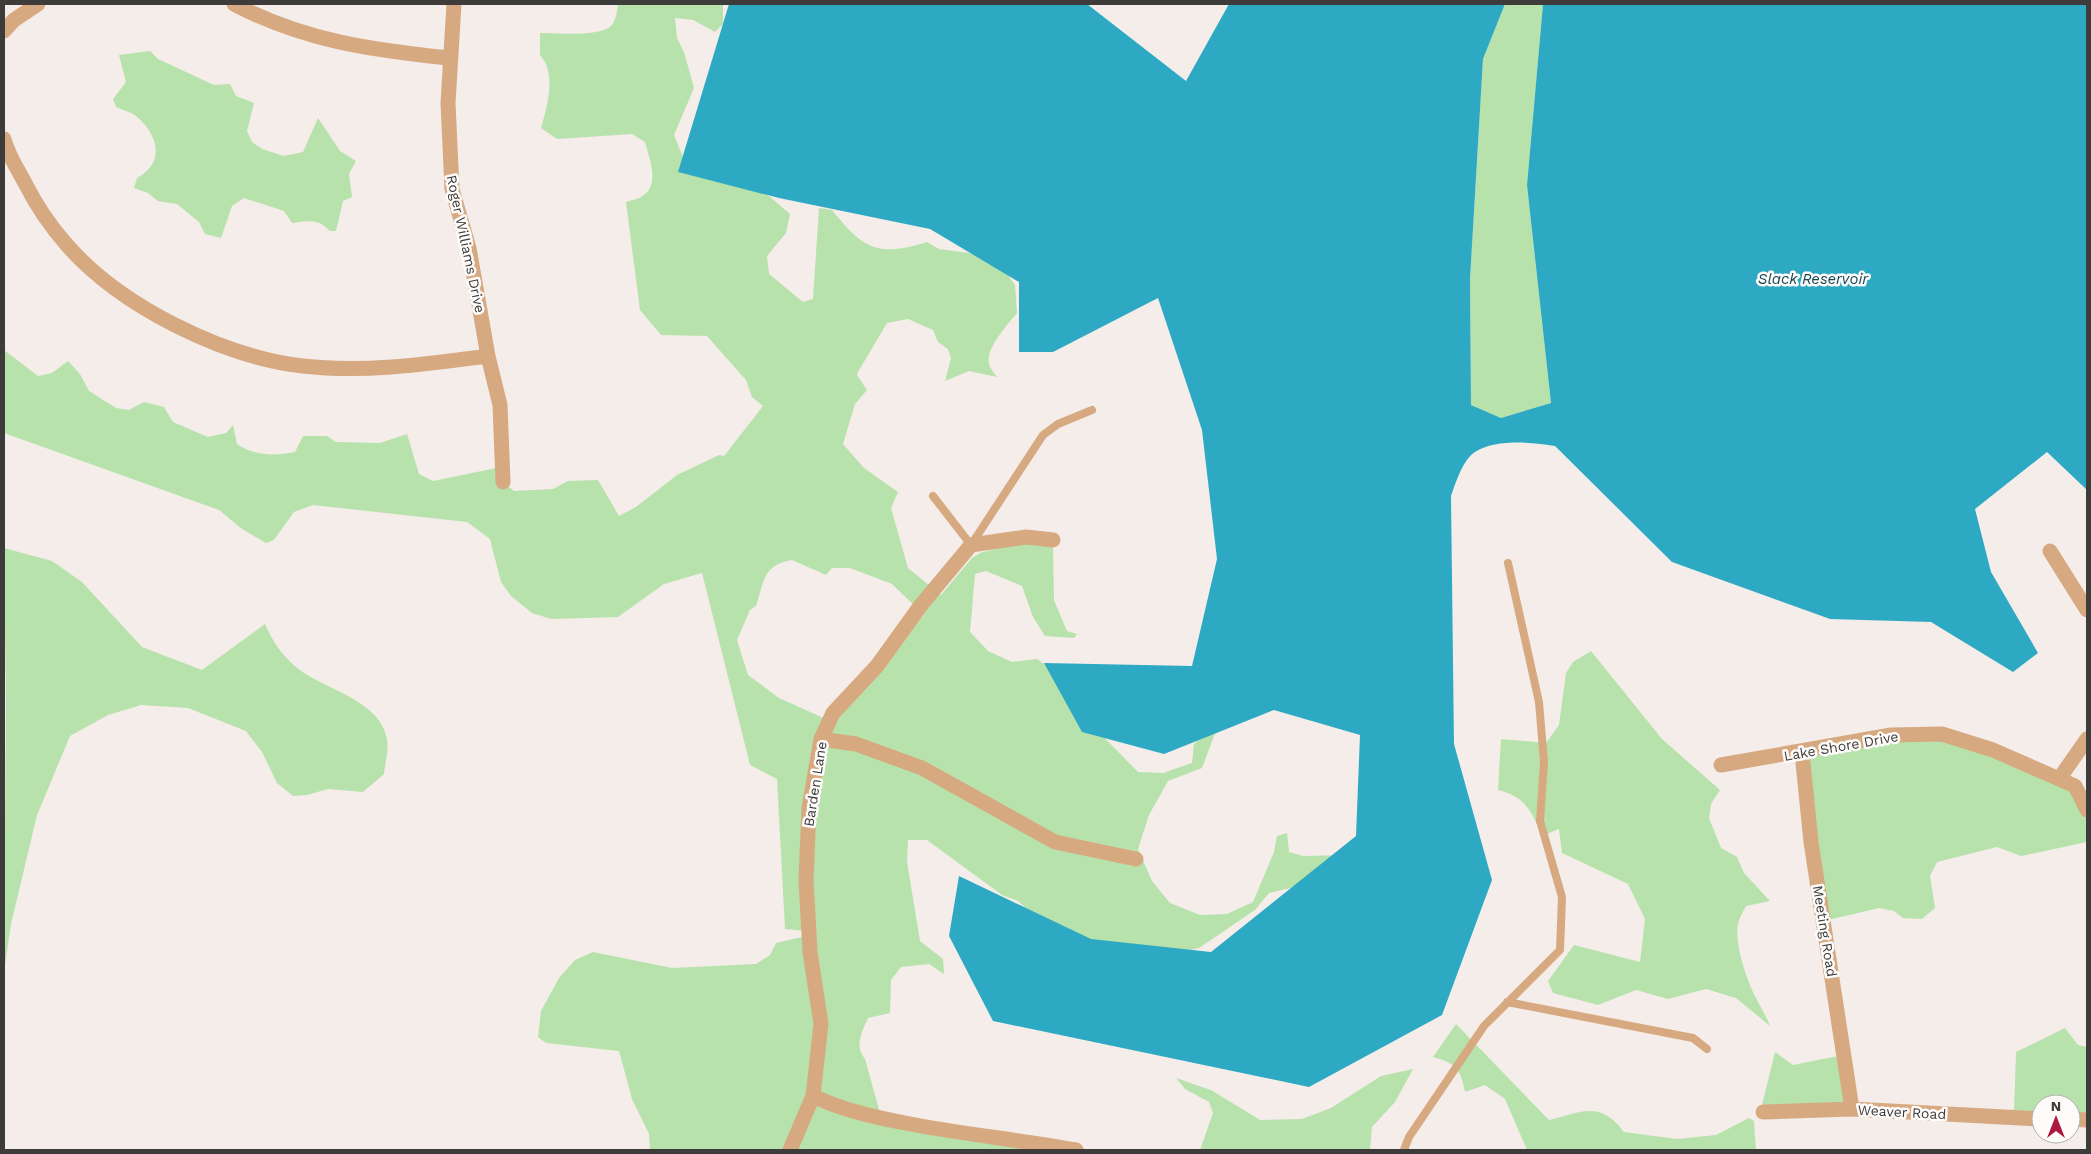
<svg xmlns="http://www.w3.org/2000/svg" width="2091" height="1154" viewBox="0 0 2091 1154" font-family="'Work Sans',sans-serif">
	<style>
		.green { fill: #b8e2ab; fill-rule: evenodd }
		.water { fill: #2ea9c4 }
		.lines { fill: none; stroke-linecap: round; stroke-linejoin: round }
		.lane { stroke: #d7a981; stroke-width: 8 }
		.street { stroke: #d7a981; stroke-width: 15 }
		.labels { text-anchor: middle; stroke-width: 5; stroke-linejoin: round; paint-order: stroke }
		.street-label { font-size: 14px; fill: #3e3c3b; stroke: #fefcfa }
		.water-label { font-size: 15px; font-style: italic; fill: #134652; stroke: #fefcfa }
	</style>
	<rect width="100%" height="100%" fill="#f4edea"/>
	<!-- green -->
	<path class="green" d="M618 4H723V24L715 32 693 20 675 18 677 38 684 52 694 88 674 135 682 155 712 181 755 184 790 214 786 233 767 256 769 274 803 302 813 299 819 208 832 210C864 250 878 257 927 242L939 249 976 254 1000 264 1015 285 1017 313C1008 324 985 349 989 364 990 368 994 373 997 377L969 371 945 381 951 358 948 349 938 342 933 330 908 319 887 323 858 372 857 375 867 390 855 404 843 444 864 468 898 492 891 508 908 568 941 595 972 558 980 553 1027 541 1053 547 1054 600 1067 631 1077 634 1074 638 1045 636 1033 617 1022 586 986 571 975 574 970 632 988 651 1012 662 1037 659 1050 668 1082 715 1138 772 1163 773 1192 763 1194 744 1220 720 1202 768 1168 781 1149 815 1138 849 1152 881 1170 903 1200 915 1227 914 1253 902 1274 852 1277 836 1287 833 1289 852 1303 856 1345 855 1333 878 1269 893 1255 910 1199 948 1148 959 1109 963 1036 918 1018 901 1002 895 927 840H908L907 862 920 941 943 959 944 974 929 964 901 967 891 980 890 1013 868 1018C862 1032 854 1045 865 1059L880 1113 1091 1150H650L649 1134 632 1099 619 1051 546 1043 538 1037 541 1011 559 978 575 960 593 952 672 968 756 964 770 955 776 943 806 936 807 931 785 929 777 779 750 765 702 573 664 584 618 617 551 619 532 613 511 596 501 582 490 539 467 522 313 505 294 512 274 540 266 543 242 529 219 510 4 433V350L38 376 52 373 68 361 80 374 89 391 116 408 129 410 144 402 164 407 173 422 208 437 226 433 233 425 237 444C254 456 275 456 295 452L303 436H327L336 442 380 443 407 434 419 474 433 481 501 467 505 484 514 491 553 489 568 481 598 480 619 516 636 507 677 475 719 455 724 456 763 406 752 397 746 380 707 336 661 335 640 310 626 202C631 200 640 199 644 195 660 182 649 158 645 142L632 134 557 139 541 128C547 107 557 73 540 55V33C557 33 599 37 611 26 616 21 617 11 618 4ZM792 560 826 575 832 568H850L892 584 924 615 846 696 828 720 779 698 748 675 737 640 750 610 756 606C764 581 763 565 792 560Z
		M1505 4H1543L1527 185 1551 403 1501 418 1471 405 1470 279 1483 59Z
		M150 51 158 59 214 85 230 84 236 96 254 103 247 131 252 142 262 149 284 156 303 152 318 118 340 151 356 161 349 174 352 197 343 201 336 231H330C318 218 308 221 292 223L284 211 244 198 232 206 221 238 205 234 199 222 177 204 158 201 148 193 134 188 137 178C165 163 159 136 137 117 132 112 122 110 116 107L113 99 126 82 119 55Z
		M4 548 52 561 82 582 142 647 202 670 265 624C273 642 281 654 296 667 322 689 380 699 387 739 389 749 385 763 384 774L363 792 328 789 307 795 293 796 277 783 262 752 246 731 188 708 141 705 108 715 70 736 37 815 11 924 4 972 6 702Z
		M1591 651 1662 739 1720 790 1711 804 1709 818 1721 848 1737 857 1744 873 1770 901 1746 906C1743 912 1739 918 1738 924 1734 943 1747 981 1756 998 1761 1008 1766 1015 1770 1026L1736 998 1706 989 1668 999 1636 990 1598 1005 1553 993 1548 981 1574 945 1640 962 1645 919 1628 884 1562 853 1559 829 1542 836C1532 812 1525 796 1498 790L1501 739 1546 743 1559 725 1566 673 1573 662Z
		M1946 734 2069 781 2087 806V842L2021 856 1997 847 1937 862 1930 876 1935 908 1922 919 1903 918 1894 911 1879 908 1828 920 1807 749Z
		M1456 1024 1549 1120C1582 1112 1600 1100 1624 1132L1677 1139 1716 1135 1749 1118 1754 1121 1756 1150H1527L1505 1099 1485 1085 1465 1092C1460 1068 1457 1064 1433 1057Z
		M2065 1028 2078 1045 2087 1047V1118L2071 1117V1104H2041V1116L2014 1111 2016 1052Z
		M1775 1052 1793 1065 1843 1055 1851 1105 1761 1109Z
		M1413 1069 1395 1102 1372 1127 1370 1150H1200L1213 1113 1209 1102 1185 1089 1176 1078 1211 1090 1260 1120 1302 1119 1331 1108 1381 1076Z"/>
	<!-- water -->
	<path class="water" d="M729 4H1087L1186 81 1229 4H1505L1483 59 1470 279 1471 405 1501 418 1551 403 1527 185 1543 4H2087V490L2047 452 1975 509 1991 572 2038 653 2013 672 1931 622 1830 619 1672 562 1555 446C1533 442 1495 439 1475 452 1463 459 1455 484 1451 496L1454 744 1492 880 1442 1015 1309 1087 993 1021 949 936 959 876 1091 939 1211 952 1356 836 1360 735 1274 710 1164 754 1082 732 1044 663 1192 666 1217 559 1202 430 1158 298 1053 352H1019V282L930 229 779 198 678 172Z"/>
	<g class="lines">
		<!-- lane -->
		<path class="lane" d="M933 496 971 545 1043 435 1058 424 1092 410
			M1507 1002 1693 1038 1707 1049
			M1404 1150 1409 1137 1484 1026 1560 950 1562 897 1540 821 1544 762 1539 702 1508 563"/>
		<!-- street -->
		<path class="street" d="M234 4C304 41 372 50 449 58
			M454 4 448 103 452 189 469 248 488 356 500 405 503 482
			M4 31 14 20 38 4
			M4 139C8 155 17 168 25 183 36 205 51 227 67 245 120 306 223 357 303 366 364 373 427 364 488 356
			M2050 551 2087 610
			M821 739 856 744 922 768 1055 842 1136 859
			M1802 753 1811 842 1852 1109
			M1721 765 1891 735 1942 734 1993 750 2075 786 2087 810
			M2059 779 2087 739
			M813 1096C842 1110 874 1117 905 1123 962 1134 1020 1140 1076 1150
			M1763 1112 1852 1109 2041 1119
			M2071 1119 2087 1120
			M790 1150 813 1096 821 1024 810 952 806 880 809 808 821 739 833 713 877 666 921 605 971 545 1026 537 1053 540"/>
	</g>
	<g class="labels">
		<!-- street labels -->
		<g class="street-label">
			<text transform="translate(466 244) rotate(78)" y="5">Roger Williams Drive</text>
			<text transform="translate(1841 746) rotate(-10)" y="5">Lake Shore Drive</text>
			<text transform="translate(815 784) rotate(-81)" y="5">Barden Lane</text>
			<text transform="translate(1825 931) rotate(81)" y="5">Meeting Road</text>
			<text transform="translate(1902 1112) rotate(3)" y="5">Weaver Road</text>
		</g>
		<!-- water labels -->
		<g class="water-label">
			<text x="1813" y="284">Slack Reservoir</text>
		</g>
	</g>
	<!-- border -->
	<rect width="2091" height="1154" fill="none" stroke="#3e3c3b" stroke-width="10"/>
	<!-- north arrow -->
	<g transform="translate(2056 1119)"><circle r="24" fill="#fefcfa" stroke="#b1afae"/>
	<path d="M0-4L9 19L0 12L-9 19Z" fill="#ad183e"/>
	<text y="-8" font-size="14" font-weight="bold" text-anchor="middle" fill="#3e3c3b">N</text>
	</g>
</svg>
